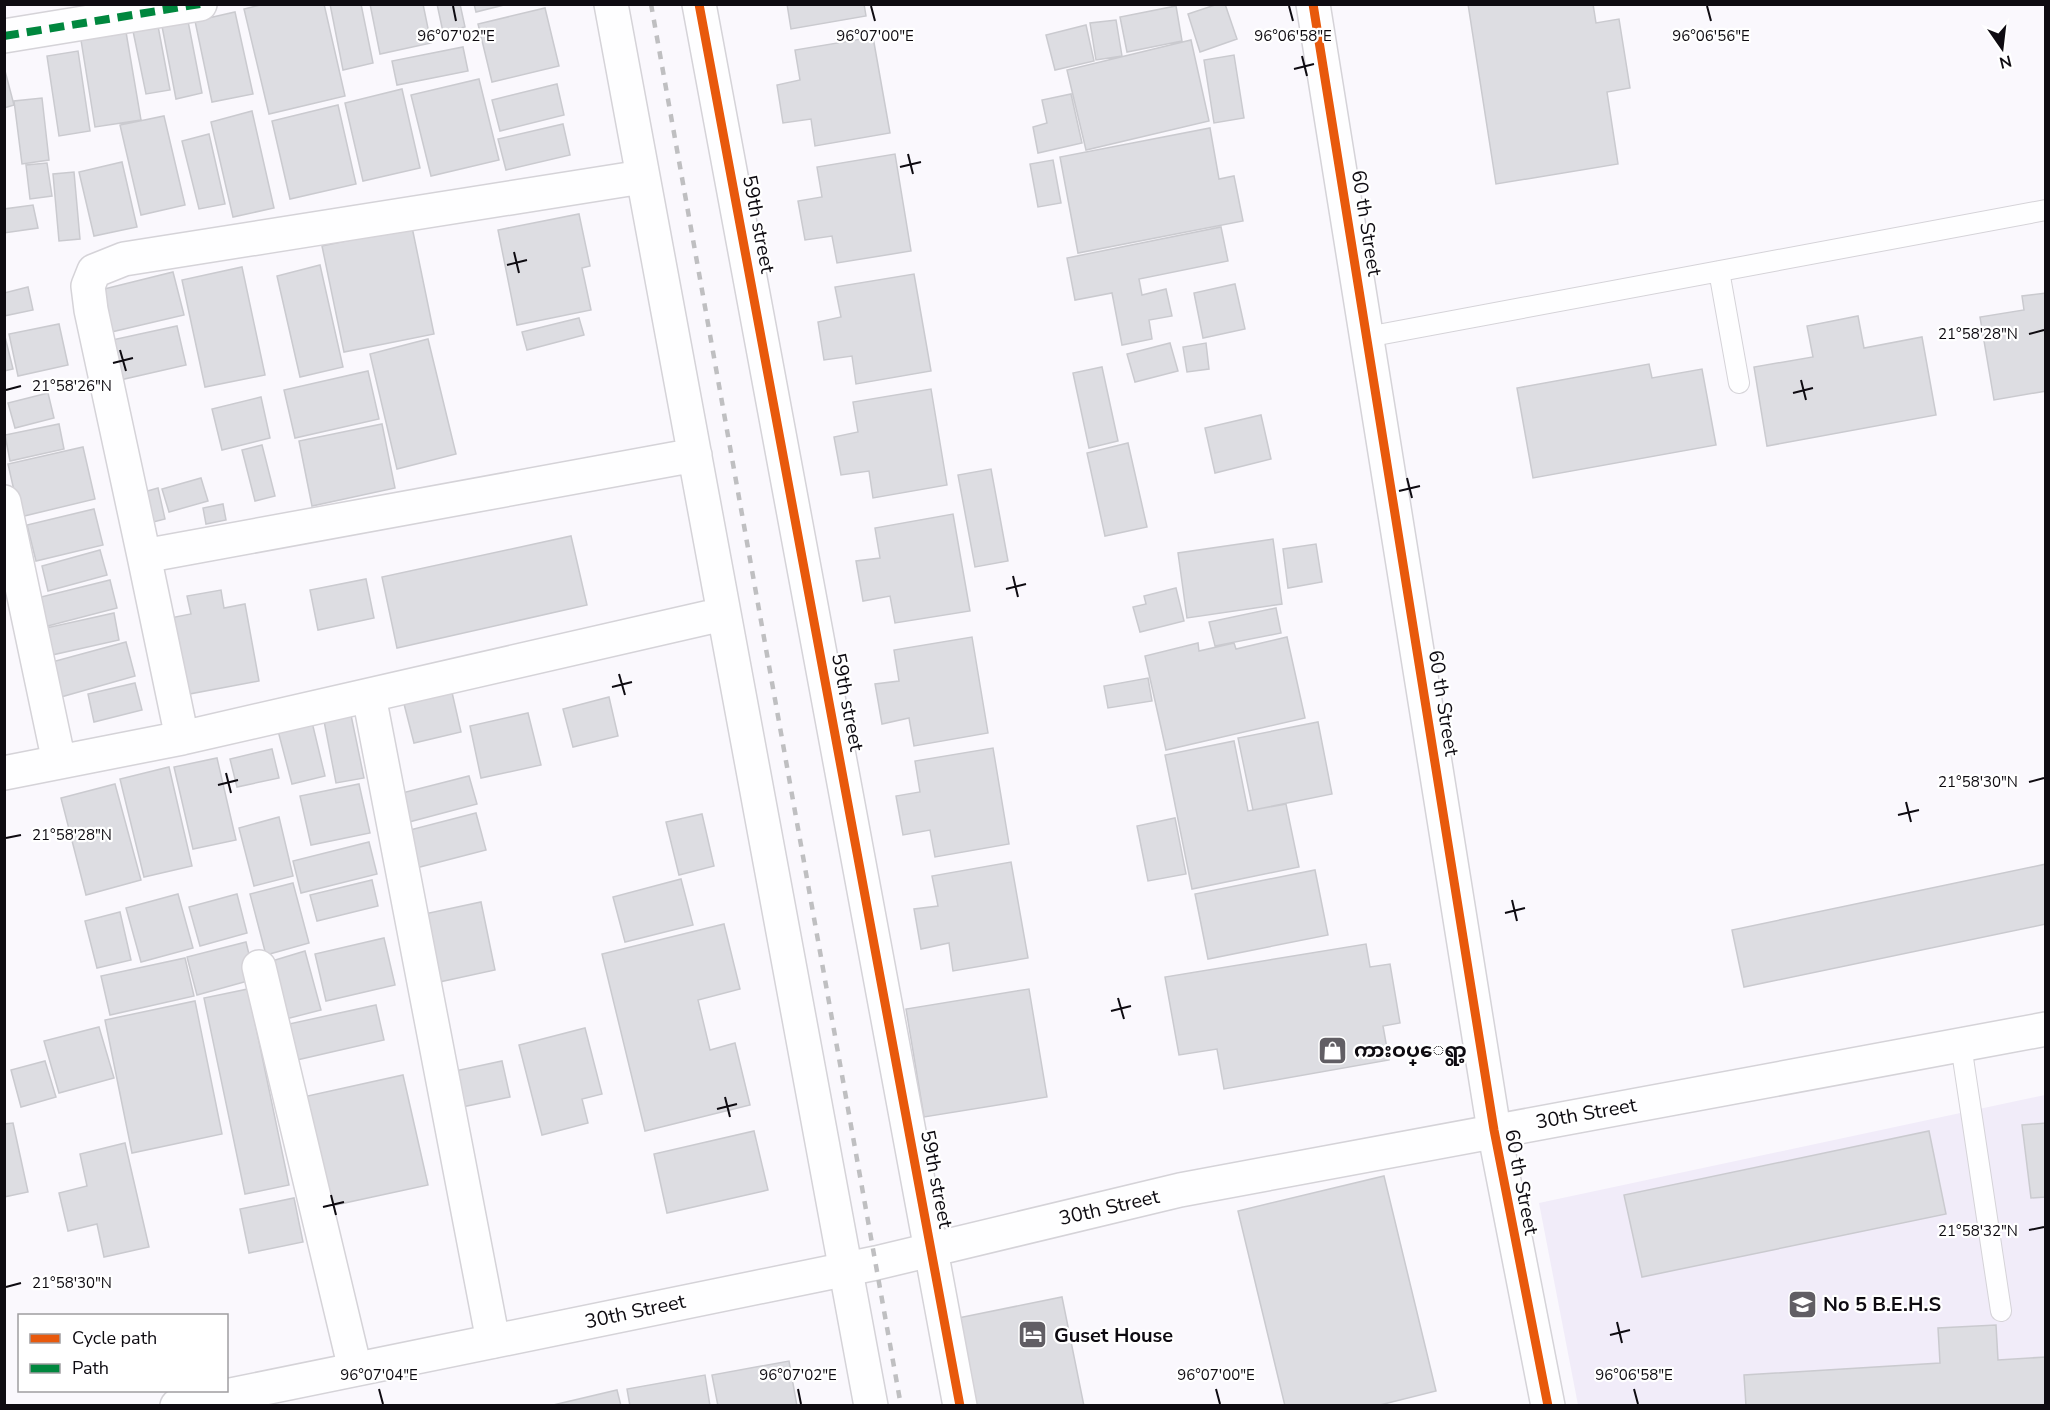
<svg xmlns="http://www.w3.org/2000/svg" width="2050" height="1410" viewBox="0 0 2050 1410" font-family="'Nunito Sans','Noto Sans Myanmar',sans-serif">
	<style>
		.built { fill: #f1ecf9 }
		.building { fill: #dddde2; stroke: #cacacf; stroke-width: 1.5 }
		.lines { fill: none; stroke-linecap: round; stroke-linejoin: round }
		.service-casing { stroke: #d5d3d8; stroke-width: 22 }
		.minor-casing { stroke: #d5d3d8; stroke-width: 36 }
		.secondary-casing { stroke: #d5d3d8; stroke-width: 36 }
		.service { stroke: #fefeff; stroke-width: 20 }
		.minor { stroke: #fefeff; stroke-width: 33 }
		.secondary { stroke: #fefeff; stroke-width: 33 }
		.rail { stroke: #bfbfc1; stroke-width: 4.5; stroke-dasharray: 8 8; stroke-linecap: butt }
		.quiet { stroke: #00873e; stroke-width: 8; stroke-dasharray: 15 8; stroke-linecap: butt }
		.cycleway-casing { stroke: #fff; stroke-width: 13 }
		.cycleway { stroke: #e8590c; stroke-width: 9 }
		.ticks { fill: none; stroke: #0e0b11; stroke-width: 2 }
		.labels { text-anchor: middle; stroke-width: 4.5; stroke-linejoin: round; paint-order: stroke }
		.street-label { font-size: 20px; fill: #0e0b11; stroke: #fff }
		.poi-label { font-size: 20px; font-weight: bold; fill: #0e0b11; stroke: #fff; text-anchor: start }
		.ticks-label { font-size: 15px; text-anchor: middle; fill: #0e0b11; stroke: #fff; stroke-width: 4.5; stroke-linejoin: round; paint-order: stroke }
	</style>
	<rect width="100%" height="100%" fill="#faf8fd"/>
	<!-- built -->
	<path class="built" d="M2045 1095V1405H1578L1539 1203Z"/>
	<!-- building -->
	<path class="building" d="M264 4H324L345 96 269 114 244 9Z
		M330 4H361L373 63 343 70Z
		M370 4H423L431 43 380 54Z
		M437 4H460L465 27 443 32Z
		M474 4H508L476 12Z
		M787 4H864L866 16 791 29Z
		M1218 4H1225L1237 39 1200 52 1188 14Z
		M1468 4H1593L1596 23 1619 19 1630 88 1607 92 1618 164 1496 184Z
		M1176 6 1182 41 1127 52 1120 17Z
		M545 8 559 66 492 82 478 24Z
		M235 12 253 94 212 102 195 21Z
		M187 16 202 93 176 99 161 21Z
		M1116 20 1122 56 1096 60 1090 23Z
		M1086 25 1094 61 1055 70 1046 35Z
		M158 26 170 90 146 94 133 31Z
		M126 32 141 120 95 127 81 40Z
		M873 37 890 133 815 146 811 119 783 123 777 85 800 80 795 50Z
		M1191 40 1209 121 1086 150 1067 70Z
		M463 47 468 71 397 85 392 61Z
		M78 51 90 131 59 136 47 56Z
		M1234 55 1244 118 1214 123 1204 60Z
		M4 67 14 105 4 108Z
		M479 79 499 160 431 176 411 95Z
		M557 84 564 115 500 131 492 100Z
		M402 89 420 168 363 181 345 103Z
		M1071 94 1082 143 1038 153 1033 127 1047 123 1042 100Z
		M42 98 49 160 22 164 14 101Z
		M338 105 356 184 290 199 272 121Z
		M252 111 274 208 233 217 211 122Z
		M164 116 185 205 141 215 120 125Z
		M563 124 570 155 506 170 498 139Z
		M1210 128 1219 179 1234 176 1243 221 1078 253 1060 157Z
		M209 134 225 204 199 209 182 141Z
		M895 154 911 251 837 263 832 236 805 240 798 201 822 197 817 167Z
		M1053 160 1061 203 1038 207 1030 164Z
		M122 162 137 227 94 236 79 172Z
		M47 163 52 196 30 199 26 165Z
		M74 172 80 239 59 241 53 174Z
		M33 205 38 228 4 233V209Z
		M579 214 590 266 582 268 591 310 517 325 498 230Z
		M412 227 434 334 344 352 322 246Z
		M1221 227 1228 261 1139 279 1142 295 1166 289 1172 316 1149 320 1152 339 1122 345 1112 293 1075 300 1067 258Z
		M320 265 343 367 300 377 277 276Z
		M242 267 265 375 205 387 182 280Z
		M173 272 184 315 107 333 96 291Z
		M914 274 931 371 856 384 852 356 824 360 818 322 841 317 835 287Z
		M1235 284 1245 329 1203 338 1194 293Z
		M28 287 33 310 4 316V293Z
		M2046 293V391L1994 400 1980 317 2024 310 2022 296Z
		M1858 316 1864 348 1922 337 1936 415 1767 446 1754 367 1813 357 1807 326Z
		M579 318 584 335 527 350 522 332Z
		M59 324 68 365 18 376 9 334Z
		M177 326 186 365 120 380 112 340Z
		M4 333 13 369 4 371Z
		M428 339 456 454 397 469 370 354Z
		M1170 343 1178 371 1135 382 1127 354Z
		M1206 343 1209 369 1187 372 1183 347Z
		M1649 364 1652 378 1702 369 1716 445 1533 478 1517 388Z
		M1102 367 1118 441 1089 448 1073 373Z
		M368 371 379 419 295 438 284 390Z
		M931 389 947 485 873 498 869 471 841 475 834 437 858 432 853 402Z
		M48 393 54 418 15 428 8 403Z
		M261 397 270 438 222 450 212 409Z
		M1261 415 1271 459 1215 473 1205 428Z
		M59 424 64 449 10 461 5 435Z
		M382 424 395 488 312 506 299 441Z
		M1128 443 1147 527 1105 536 1087 453Z
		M262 445 275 496 255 501 242 450Z
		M83 447 95 499 20 517 8 464Z
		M991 469 1008 561 975 567 958 475Z
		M201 478 208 501 169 512 162 489Z
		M158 488 165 519 145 524 137 494Z
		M223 504 226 520 206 524 203 508Z
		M94 509 103 545 36 561 27 525Z
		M953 514 970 611 895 623 890 596 863 601 856 561 880 558 875 528Z
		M571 536 587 605 397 648 382 577Z
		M1273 539 1282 604 1187 618 1178 553Z
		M1316 544 1322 582 1288 588 1283 549Z
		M100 550 107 575 48 591 42 566Z
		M366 579 374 618 318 630 310 590Z
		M110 580 117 608 40 628 33 599Z
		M1176 588 1184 621 1140 632 1133 607 1146 604 1144 596Z
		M221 590 224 608 245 604 259 681 184 695 170 618 191 614 187 596Z
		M1276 608 1281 633 1215 646 1209 622Z
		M114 613 119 640 52 655 46 628Z
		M972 637 988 733 914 746 909 718 882 724 875 684 899 681 894 650Z
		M1287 637 1305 718 1166 750 1145 656 1198 643 1199 651 1234 643 1236 649Z
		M126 642 135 676 61 697 52 662Z
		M1148 678 1152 701 1108 708 1104 686Z
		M135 683 142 710 94 722 88 694Z
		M451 688 461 732 414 743 403 700Z
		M609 697 618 736 573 747 563 709Z
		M528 713 541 765 481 778 470 726Z
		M351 715 364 778 336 783 324 721Z
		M311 718 325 776 292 784 277 727Z
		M1318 722 1332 794 1253 810 1238 738Z
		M1234 741 1248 811 1286 804 1299 867 1192 889 1165 755Z
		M993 748 1009 844 935 857 930 830 903 835 896 796 920 792 915 761Z
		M272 749 279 778 237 787 230 759Z
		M217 758 236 840 193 849 174 767Z
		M169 767 192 866 144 877 120 779Z
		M469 776 477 804 409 822 402 793Z
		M115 784 141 880 86 895 61 798Z
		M359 784 370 833 311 845 300 796Z
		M476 813 486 850 416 868 406 831Z
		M702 814 714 866 679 875 666 822Z
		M279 817 293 876 254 886 239 828Z
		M1175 818 1186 874 1148 881 1137 826Z
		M369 842 377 874 301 893 293 861Z
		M1011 862 1028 958 953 971 949 943 921 949 914 909 938 906 932 876Z
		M2046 864V924L1744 987 1732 930Z
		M1315 870 1328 935 1208 959 1195 894Z
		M681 879 693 925 625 942 613 897Z
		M372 880 378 906 317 921 310 895Z
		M293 883 309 943 266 955 250 894Z
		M178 894 193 948 141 962 126 908Z
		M237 894 247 933 200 946 189 907Z
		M481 902 495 970 430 984 415 916Z
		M120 912 131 960 97 968 85 921Z
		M724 924 740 989 698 1000 710 1050 735 1043 750 1105 645 1131 602 954Z
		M384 938 395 985 326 1001 315 954Z
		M246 942 255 979 197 995 187 957Z
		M1366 944 1370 967 1390 964 1400 1023 1383 1026 1389 1060 1224 1089 1217 1049 1179 1055 1165 977Z
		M305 951 321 1010 278 1021 262 964Z
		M185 958 194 996 110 1015 101 976Z
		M248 989 289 1185 245 1194 204 998Z
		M1029 989 1047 1097 924 1117 906 1009Z
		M195 1001 222 1134 132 1153 105 1020Z
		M376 1005 384 1040 288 1062 280 1026Z
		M99 1027 114 1078 59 1093 44 1041Z
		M585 1028 602 1094 582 1099 588 1123 542 1135 519 1045Z
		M45 1061 56 1097 21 1107 11 1070Z
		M502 1061 510 1097 462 1107 455 1071Z
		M403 1075 428 1185 326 1207 303 1097Z
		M13 1123 28 1192 4 1197V1124Z
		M2046 1123V1197L2031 1198 2022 1125Z
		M754 1131 768 1190 667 1213 654 1154Z
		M1929 1131 1946 1214 1642 1277 1624 1195Z
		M125 1143 149 1247 104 1257 97 1224 68 1231 59 1193 87 1186 80 1154Z
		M1384 1176 1436 1391 1376 1406H1285L1238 1211Z
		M294 1198 303 1242 249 1253 240 1209Z
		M1062 1297 1084 1406H966L948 1320Z
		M1996 1325 1998 1360 2046 1357V1406H1746L1744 1375 1940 1363 1938 1328Z
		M789 1361 797 1406H718L712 1375Z
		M705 1375 710 1406H630L627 1389Z
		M617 1390 621 1406H549Z"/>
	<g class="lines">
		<defs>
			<path id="service" d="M1719 271 1739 383
				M1367 337 2046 210
				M1961 1045 2001 1311"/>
			<path id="minor" d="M611 4 871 1406
				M699 4 960 1406
				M1313 4 1494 1130 1548 1406
				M4 36 200 4
				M4 502 59 762
				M144 556 695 455
				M369 696 493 1341
				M182 738 144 556 91 310 88 286 94 271 124 259 642 177
				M4 773 182 738 723 614
				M259 967 355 1369"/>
			<path id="secondary" d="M177 1406 876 1263 1180 1190 2046 1029"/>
		</defs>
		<!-- service casing -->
		<use href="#service" class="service-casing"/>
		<!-- minor casing -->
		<use href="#minor" class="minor-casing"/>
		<!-- secondary casing -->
		<use href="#secondary" class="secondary-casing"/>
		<!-- service -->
		<use href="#service" class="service"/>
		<!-- minor -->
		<use href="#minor" class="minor"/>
		<!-- secondary -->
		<use href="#secondary" class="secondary"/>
		<!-- rail -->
		<path class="rail" d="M651 4 901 1406"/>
		<!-- quiet -->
		<path class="quiet" d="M4 36 200 4"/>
		<defs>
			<path id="cycleway" d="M699 4 960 1406
				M1313 4 1494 1130 1548 1406"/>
		</defs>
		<!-- cycleway casing -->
		<use href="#cycleway" class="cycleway-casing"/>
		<!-- cycleway -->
		<use href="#cycleway" class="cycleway"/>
	</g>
	<!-- ticks -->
	<path class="ticks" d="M453 6 456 21M871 6 875 21M1289 6 1293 21M1707 6 1711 21M1302 56 1307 76M1294 69 1314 64M908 154 913 174M900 167 921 162M514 252 519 273M507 265 527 260M2029 334 2044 330M120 350 126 371M113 363 133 358M1801 380 1806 400M6 390 21 386M1793 393 1813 388M1407 478 1412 498M1399 491 1420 486M1013 576 1018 597M1006 589 1026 584M619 674 625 695M612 687 632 682M226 773 231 793M2029 782 2044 778M218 785 238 780M1906 802 1911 822M1898 815 1919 810M6 838 21 835M1512 900 1517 921M1505 913 1525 908M1118 998 1124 1019M1111 1011 1131 1006M725 1097 730 1117M717 1109 737 1104M331 1195 336 1215M323 1207 344 1202M2029 1230 2044 1227M6 1287 21 1283M1617 1322 1622 1343M1610 1335 1630 1330M379 1389 383 1404M798 1389 801 1404M1216 1389 1220 1404M1634 1389 1638 1404"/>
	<!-- icons -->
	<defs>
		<symbol id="shop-square" viewBox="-11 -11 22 22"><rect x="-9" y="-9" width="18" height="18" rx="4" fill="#615e64" stroke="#fff"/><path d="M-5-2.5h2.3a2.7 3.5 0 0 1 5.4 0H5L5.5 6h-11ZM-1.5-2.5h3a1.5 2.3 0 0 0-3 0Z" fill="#fff"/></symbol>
		<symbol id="school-square" viewBox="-11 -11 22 22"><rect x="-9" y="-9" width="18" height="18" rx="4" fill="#615e64" stroke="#fff"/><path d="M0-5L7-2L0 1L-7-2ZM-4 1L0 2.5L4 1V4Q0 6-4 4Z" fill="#fff"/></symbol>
		<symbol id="hotel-square" viewBox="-11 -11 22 22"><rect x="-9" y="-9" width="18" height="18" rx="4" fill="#615e64" stroke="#fff"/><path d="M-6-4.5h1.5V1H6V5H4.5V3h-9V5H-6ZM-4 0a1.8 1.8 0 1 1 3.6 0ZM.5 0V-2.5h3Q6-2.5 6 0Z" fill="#fff"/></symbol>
	</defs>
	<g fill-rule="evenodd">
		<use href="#shop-square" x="1316" y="1034" width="33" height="33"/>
		<use href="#school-square" x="1786" y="1288" width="33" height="33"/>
		<use href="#hotel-square" x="1016" y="1318" width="33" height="33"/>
	</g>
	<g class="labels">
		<!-- street labels -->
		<g class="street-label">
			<text transform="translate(1367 223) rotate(81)" y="7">60 th Street</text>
			<text transform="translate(759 224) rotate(79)" y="7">59th street</text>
			<text transform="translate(848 702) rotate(79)" y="7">59th street</text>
			<text transform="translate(1444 703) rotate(81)" y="7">60 th Street</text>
			<text transform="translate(1586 1113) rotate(-10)" y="7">30th Street</text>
			<text transform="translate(937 1179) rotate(79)" y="7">59th street</text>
			<text transform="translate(1522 1182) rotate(79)" y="7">60 th Street</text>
			<text transform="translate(1109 1207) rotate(-13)" y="7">30th Street</text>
			<text transform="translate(635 1311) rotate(-12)" y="7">30th Street</text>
		</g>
		<!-- poi labels -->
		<g class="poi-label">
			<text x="1354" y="1057">ကားဝပ္ေရွာ့</text>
			<text x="1823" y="1311">No 5 B.E.H.S</text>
			<text x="1054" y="1342">Guset House</text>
		</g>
	</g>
	<g class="ticks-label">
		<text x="456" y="41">96°07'02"E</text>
		<text x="875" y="41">96°07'00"E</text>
		<text x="1293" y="41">96°06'58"E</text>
		<text x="1711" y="41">96°06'56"E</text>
		<text x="1978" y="339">21°58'28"N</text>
		<text x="72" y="391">21°58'26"N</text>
		<text x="1978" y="787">21°58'30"N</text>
		<text x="72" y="840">21°58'28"N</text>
		<text x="1978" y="1236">21°58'32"N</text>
		<text x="72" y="1288">21°58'30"N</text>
		<text x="379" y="1380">96°07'04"E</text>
		<text x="798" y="1380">96°07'02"E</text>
		<text x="1216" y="1380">96°07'00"E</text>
		<text x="1634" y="1380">96°06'58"E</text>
	</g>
	<!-- border -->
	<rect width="2050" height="1410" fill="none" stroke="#0e0b11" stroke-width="12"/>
	<!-- legend -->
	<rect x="18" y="1314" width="210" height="78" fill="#ffffff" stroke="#9f9da0" stroke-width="1.5"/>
	<rect x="30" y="1334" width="30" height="9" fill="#e8590c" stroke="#9f9da0" stroke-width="1.5"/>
	<text x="72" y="1344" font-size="18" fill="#0e0b11">Cycle path</text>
	<rect x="30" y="1364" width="30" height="9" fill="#00873e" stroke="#9f9da0" stroke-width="1.5"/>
	<text x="72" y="1374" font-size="18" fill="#0e0b11">Path</text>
	<!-- north arrow -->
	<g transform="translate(2002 48) rotate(166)" stroke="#ffffff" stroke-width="4.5" paint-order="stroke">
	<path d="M0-4.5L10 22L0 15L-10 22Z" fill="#0e0b11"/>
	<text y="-9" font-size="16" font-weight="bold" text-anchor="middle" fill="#0e0b11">N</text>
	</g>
</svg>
